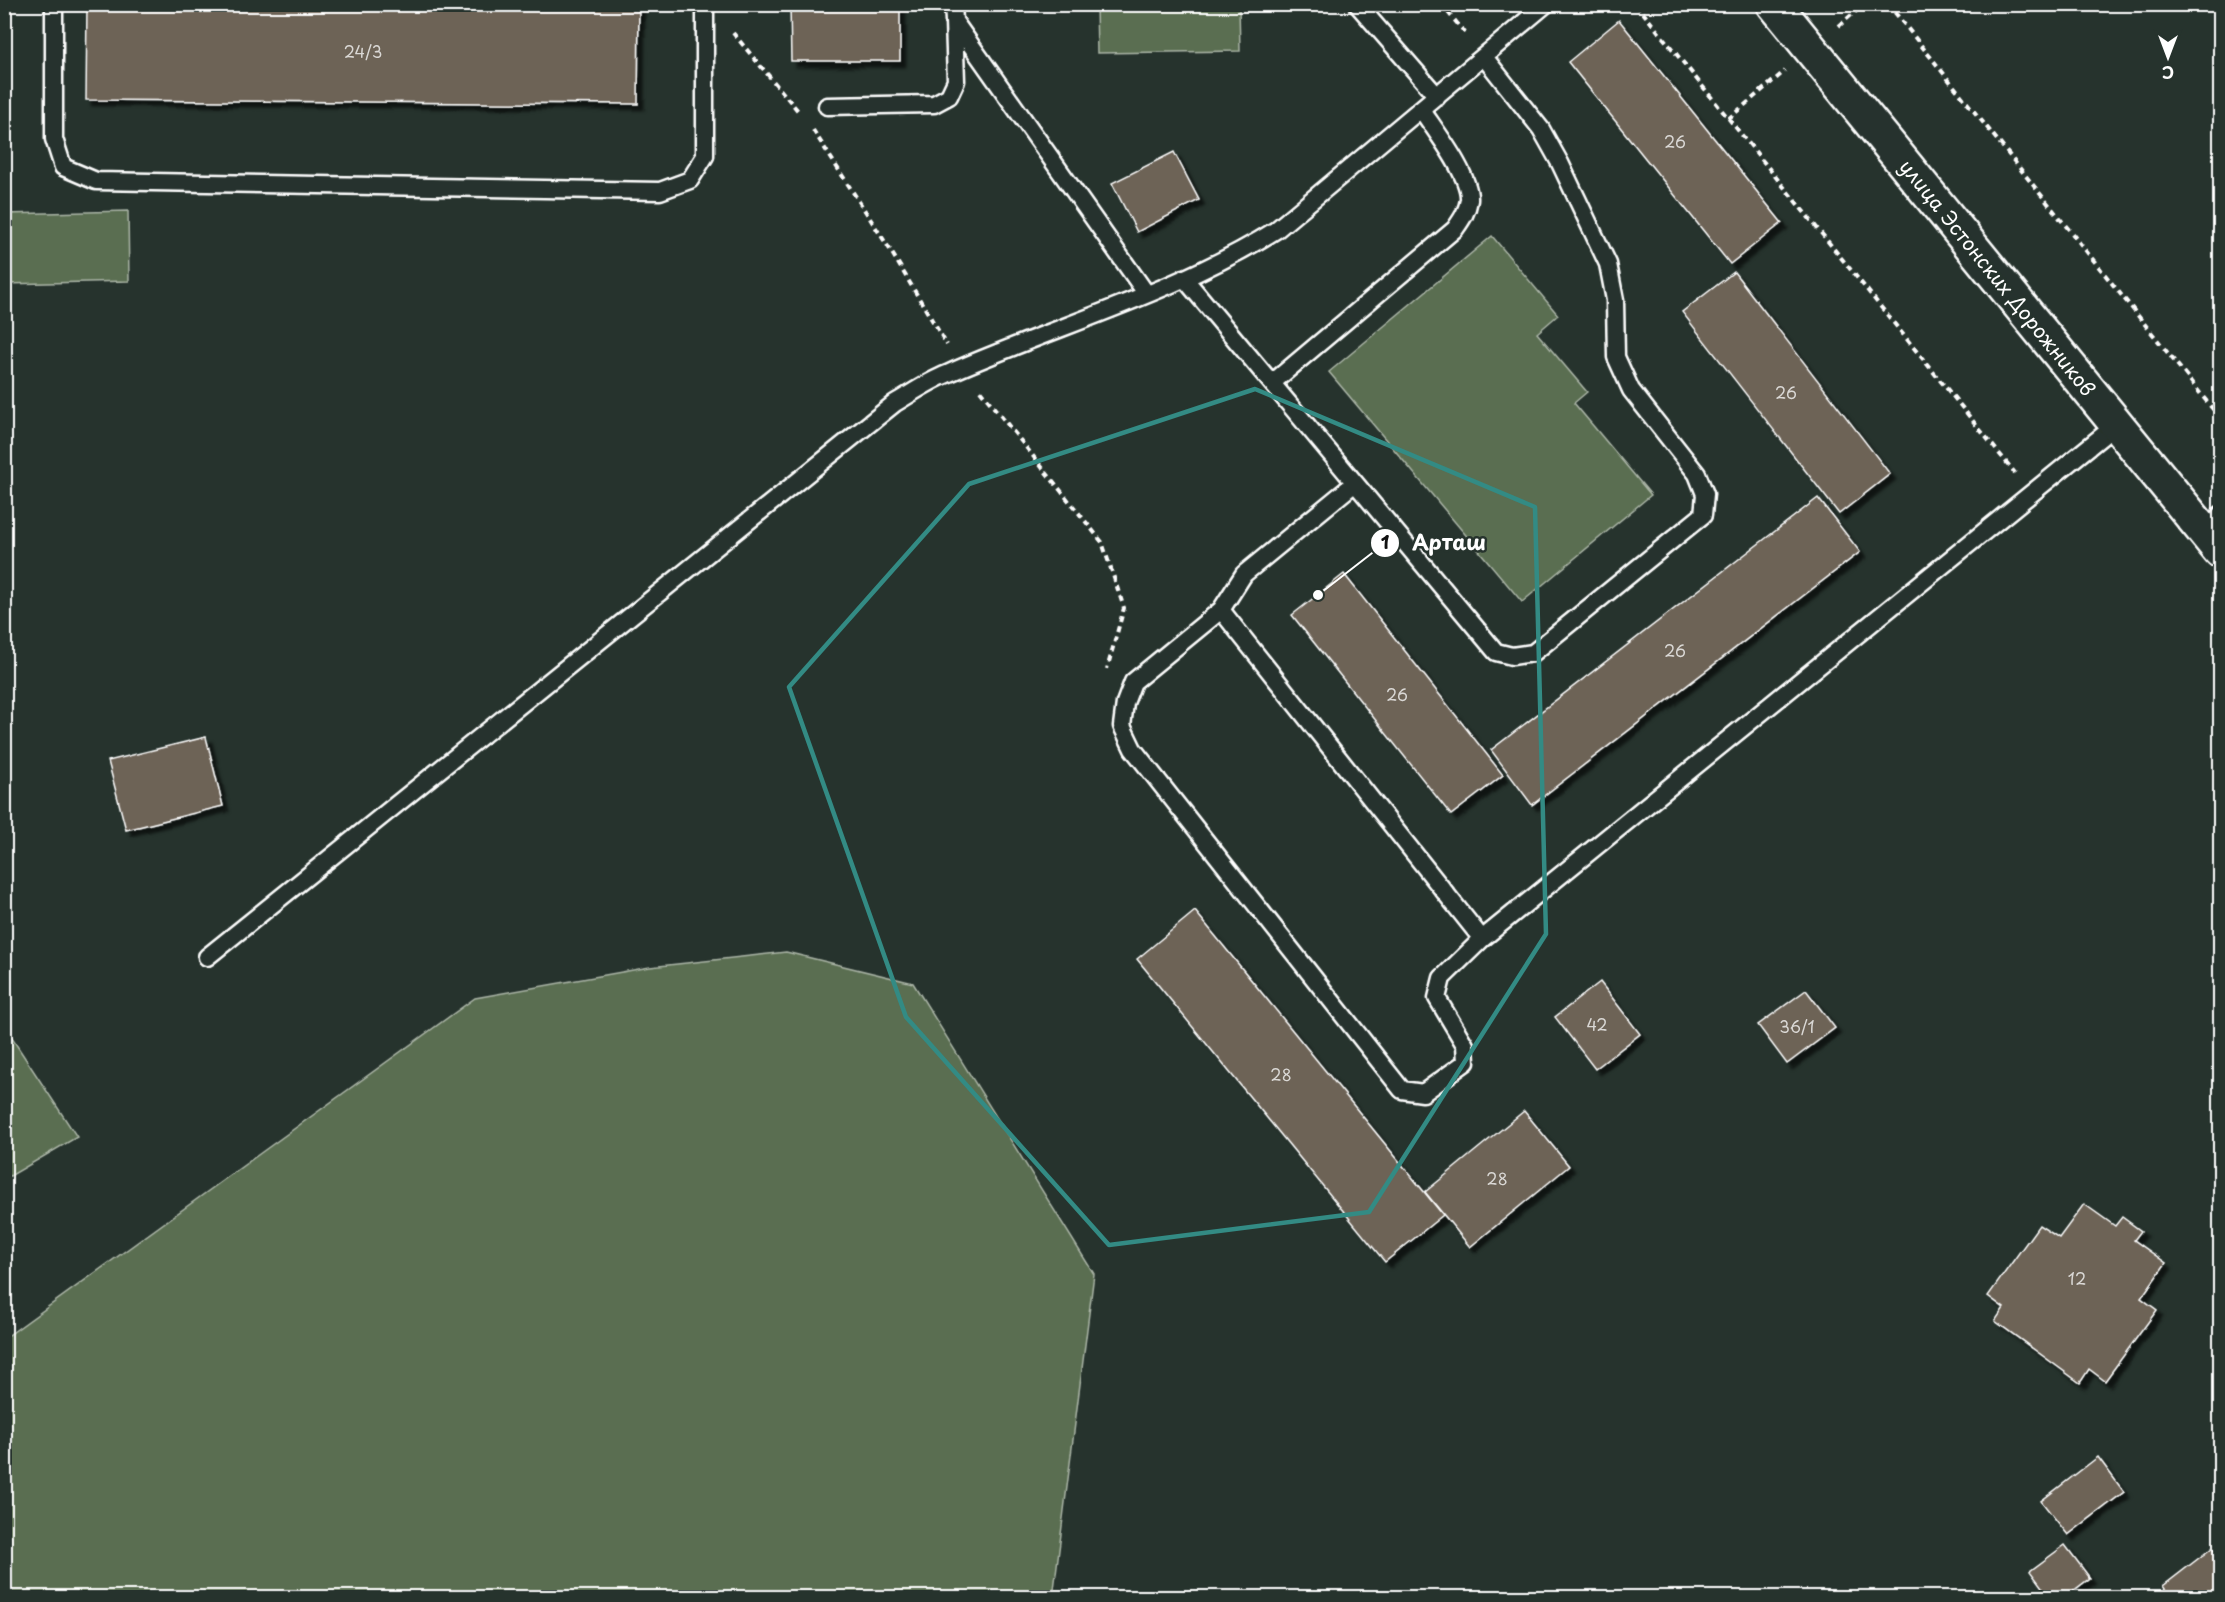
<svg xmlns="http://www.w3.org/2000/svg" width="2225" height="1602" viewBox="0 0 2225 1602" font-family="'Playpen Sans',sans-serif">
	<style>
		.green { fill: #5a6e51; stroke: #acb6a8; stroke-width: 1.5 }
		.building { fill: #6d6357; stroke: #fff; stroke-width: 1.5; filter: url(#shadow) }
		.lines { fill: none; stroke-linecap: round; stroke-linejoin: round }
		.lane-casing { stroke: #fff; stroke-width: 21 }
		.secondary-casing { stroke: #fff; stroke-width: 38 }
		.path { stroke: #fff; stroke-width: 4; stroke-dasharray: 6 4.5; stroke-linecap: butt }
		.lane { stroke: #26332d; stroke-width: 16 }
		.secondary { stroke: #26332d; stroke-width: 33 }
		.marked { fill: none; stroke: #338b84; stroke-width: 4.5; stroke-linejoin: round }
		.labels { text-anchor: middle; stroke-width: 5; stroke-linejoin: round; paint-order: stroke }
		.number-label { font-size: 16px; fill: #dad8d5 }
		.street-label { font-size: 20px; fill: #fff; stroke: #26332d }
		.leader { fill: none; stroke: #fff; stroke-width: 2 }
		.callout-dot { fill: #fff; stroke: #26332d; stroke-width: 2 }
		.mark-label { font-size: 18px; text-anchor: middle; font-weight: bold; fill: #111 }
		.callout-label { font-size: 21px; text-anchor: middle; font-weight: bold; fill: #fff; stroke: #26332d; stroke-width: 5; stroke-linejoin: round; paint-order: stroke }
	</style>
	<defs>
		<filter id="shadow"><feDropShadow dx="5.5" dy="5.5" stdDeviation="1.5" flood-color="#0009"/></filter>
	</defs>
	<rect width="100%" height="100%" fill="#26332d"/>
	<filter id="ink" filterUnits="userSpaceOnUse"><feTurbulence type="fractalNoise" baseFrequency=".0167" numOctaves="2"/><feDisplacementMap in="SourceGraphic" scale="12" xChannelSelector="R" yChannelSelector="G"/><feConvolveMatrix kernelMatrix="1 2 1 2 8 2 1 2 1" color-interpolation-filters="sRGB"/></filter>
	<g filter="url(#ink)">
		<!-- green -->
		<path class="green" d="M1096 5H1239L1240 51 1097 53Z
			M128 211 129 281 5 284V214Z
			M1492 236 1558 315 1537 333 1587 392 1574 403 1651 495 1522 602 1329 372Z
			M786 952 913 983 1094 1274 1053 1597H5V1338L475 998 650 967Z
			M4 1026 77 1137 5 1179H4Z"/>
		<!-- building -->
		<path class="building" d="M87 4H639L638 104 86 100Z
			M790 4H900V61H791Z
			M1619 20 1782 223 1730 264 1568 62Z
			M1174 152 1199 200 1137 232 1112 183Z
			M1734 272 1890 474 1839 514 1682 312Z
			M1818 498 1860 552 1532 805 1491 750Z
			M1344 574 1503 775 1451 815 1292 615Z
			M206 737 223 806 126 830 108 761Z
			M1195 911 1443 1215 1385 1262 1137 959Z
			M1600 982 1640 1034 1595 1069 1555 1017Z
			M1806 990 1835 1028 1787 1064 1758 1025Z
			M1524 1111 1569 1166 1470 1247 1425 1192Z
			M2084 1204 2115 1226 2122 1217 2141 1231 2134 1240 2166 1263 2141 1298 2157 1310 2105 1381 2089 1369 2080 1383 1995 1321 2004 1308 1988 1296 2039 1225 2059 1238Z
			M2098 1457 2124 1492 2068 1535 2041 1501Z
			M2065 1545 2090 1578 2064 1598H2050L2030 1571Z
			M2212 1548 2220 1558V1598H2171L2163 1586Z"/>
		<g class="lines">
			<defs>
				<path id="lane" d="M54 4V139L63 167 96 181 660 191 690 180 705 156V4
					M953 4 954 21 1146 293
					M1357 4 1437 96
					M827 106 934 104 949 96 956 81 954 21
					M1184 278 1496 652 1512 656 1533 653 1703 515 1705 494 1697 474 1631 390 1616 357 1615 300 1608 264 1560 163 1541 129 1484 57
					M1272 383 1455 229C1462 219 1467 212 1469 200 1471 176 1434 129 1421 109
					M1355 483 1244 574 1221 610 1133 682 1125 703 1122 726 1133 749 1402 1090 1423 1093 1466 1062 1465 1045 1437 998 1442 978 1482 939 2117 424
					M2212 541 2220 515
					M1221 610 1482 939
					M207 957 895 403C912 393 929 381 947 374 1053 327 1178 292 1276 230L1546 4"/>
				<path id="secondary" d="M1774 4 2220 551"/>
			</defs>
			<!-- lane casing -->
			<use href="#lane" class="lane-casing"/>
			<!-- secondary casing -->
			<use href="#secondary" class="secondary-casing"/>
			<!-- path -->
			<path class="path" d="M1441 4 1467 35
				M1636 4 2015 473
				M1888 4 2220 418
				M1839 26 1864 4
				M733 33 799 112
				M1728 119 1785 71
				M813 130 889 248 947 345
				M980 390 1102 542 1124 608 1107 669"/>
			<!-- lane -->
			<use href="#lane" class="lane"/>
			<!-- secondary -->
			<use href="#secondary" class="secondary"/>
		</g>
	</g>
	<!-- marked area -->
	<path class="marked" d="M1255 389 1535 507 1546 934 1369 1212 1109 1245 906 1017 789 687 969 484Z"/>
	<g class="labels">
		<!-- number labels -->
		<g class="number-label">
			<text x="363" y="58">24/3</text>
			<text x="1675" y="148">26</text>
			<text x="1786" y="399">26</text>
			<text x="1675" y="657">26</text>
			<text x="1397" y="701">26</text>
			<text x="1597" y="1031">42</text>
			<text x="1797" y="1033">36/1</text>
			<text x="1281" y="1081">28</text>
			<text x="1497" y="1185">28</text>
			<text x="2077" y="1285">12</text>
		</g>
		<!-- street labels -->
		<g class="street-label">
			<text transform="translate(1997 278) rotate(51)" y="7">улица Эстонских Дорожников</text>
		</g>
	</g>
	<!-- callouts -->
	<path class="leader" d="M1318 595L1385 543"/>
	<g class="callout-dot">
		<circle cx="1318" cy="595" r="6"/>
		<circle cx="1385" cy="543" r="15"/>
	</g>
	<g class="mark-label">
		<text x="1385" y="549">1</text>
	</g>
	<g class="callout-label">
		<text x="1449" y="550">Арташ</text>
	</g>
	<!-- margin -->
	<rect width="2225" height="1602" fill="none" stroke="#26332d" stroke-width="24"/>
	<rect x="12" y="12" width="2201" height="1578" fill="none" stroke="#fff" stroke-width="2" filter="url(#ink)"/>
	<!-- north arrow -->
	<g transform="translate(2168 57) rotate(180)" stroke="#26332d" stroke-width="4.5" paint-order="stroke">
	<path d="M0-4.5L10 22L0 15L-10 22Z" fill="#ffffff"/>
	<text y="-9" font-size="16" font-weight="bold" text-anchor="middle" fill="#ffffff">С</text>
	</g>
</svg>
